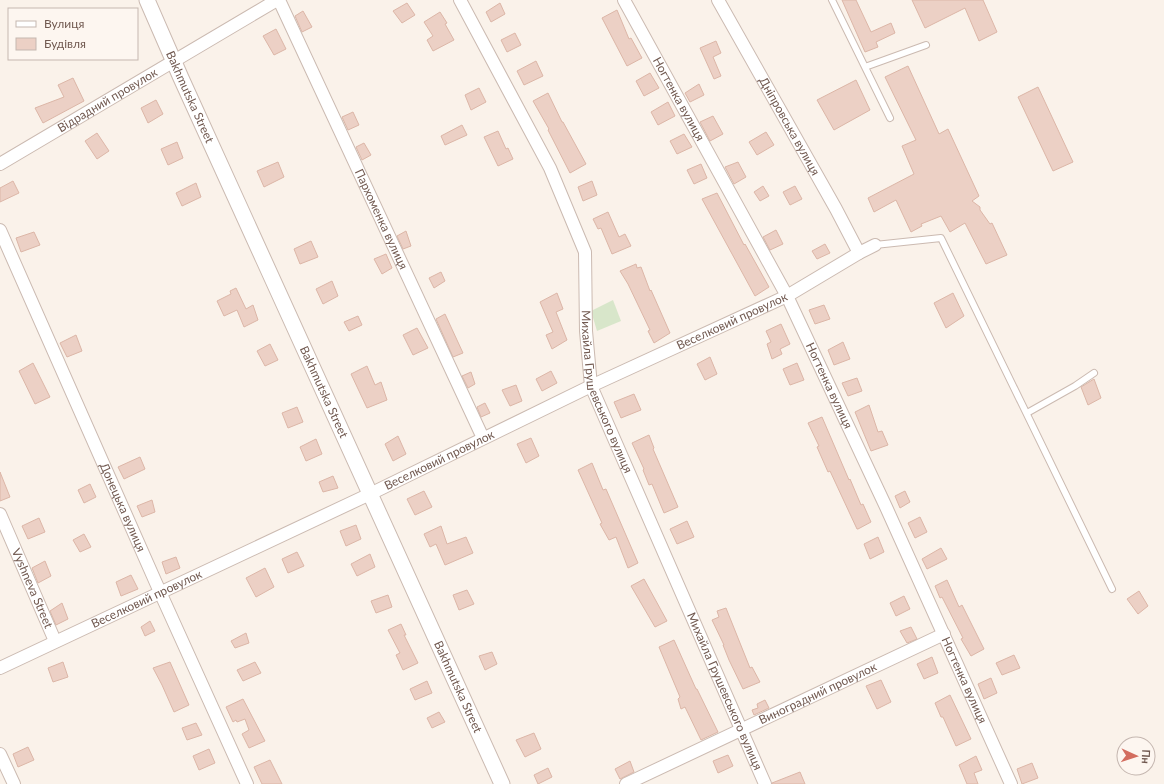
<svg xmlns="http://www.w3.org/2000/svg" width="1164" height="784" viewBox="0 0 1164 784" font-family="Lato,sans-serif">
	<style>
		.green { fill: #d8e6ca }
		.building { fill: #ecd0c5; stroke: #dcb6a7 }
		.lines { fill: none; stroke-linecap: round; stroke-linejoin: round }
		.service-casing { stroke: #cbbab1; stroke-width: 8 }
		.minor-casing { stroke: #cbbab1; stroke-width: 14 }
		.tertiary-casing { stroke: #cbbab1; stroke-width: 17 }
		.service { stroke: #fff; stroke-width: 6 }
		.minor { stroke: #fff; stroke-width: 12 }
		.tertiary { stroke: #fff; stroke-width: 15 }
		.labels { text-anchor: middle; stroke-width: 3.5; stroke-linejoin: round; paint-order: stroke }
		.street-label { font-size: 12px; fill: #715950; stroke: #fdf6f0 }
	</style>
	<rect width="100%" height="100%" fill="#faf2ea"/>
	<!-- green -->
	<path class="green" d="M613 300 621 321 597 331 591 311Z"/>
	<!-- building -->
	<path class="building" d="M842 0H856L871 32 891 23 895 33 876 42 878 47 865 52Z
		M912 0H983L997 32 979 41 965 8 925 28Z
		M407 3 415 15 402 23 393 11Z
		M500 3 505 14 491 22 486 12Z
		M617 10 629 39 631 38 642 58 627 66 602 18Z
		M303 11 312 27 302 32 295 16Z
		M440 12 447 23 445 24 454 40 433 51 427 40 433 36 424 22Z
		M276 29 286 49 274 55 263 36Z
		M515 33 521 45 507 52 501 40Z
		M716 41 721 53 713 57 721 76 714 79 700 48Z
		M536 61 543 76 524 85 517 71Z
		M908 66 939 134 948 129 979 196 972 201 980 207V210L990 224 992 223 1007 255 986 264 965 223 950 232 941 216 921 224 922 226 911 232 896 200 874 212 868 198 914 174 902 146 916 140 885 77Z
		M650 73 659 88 644 96 636 81Z
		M73 78 84 101 43 123 35 108 64 97 58 85Z
		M856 80 870 110 834 130 817 100Z
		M699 84 704 95 690 102 685 93Z
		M1038 87 1073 162 1053 171 1018 97Z
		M479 88 486 102 471 110 465 95Z
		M548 93 562 122H563L586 164 570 173 548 130 549 129 533 101Z
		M156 100 163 114 148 123 141 108Z
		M668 102 675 116 658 125 651 112Z
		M353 112 359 125 348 130 342 117Z
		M713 116 723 134 710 141 700 122Z
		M462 125 467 135 445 145 441 136Z
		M498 131 506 149 508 148 513 159 498 166 484 137Z
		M766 132 774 145 757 155 749 142Z
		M97 133 109 151 97 159 85 141Z
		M684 134 692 147 677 154 670 141Z
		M177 142 183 158 168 165 161 149Z
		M364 143 371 155 362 160 356 147Z
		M278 162 284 177 264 187 257 171Z
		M738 162 746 177 734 184 725 167Z
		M701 164 707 178 694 184 687 170Z
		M13 181 19 193 0 202V188Z
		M592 181 597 195 583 201 578 187Z
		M196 183 201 197 182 206 176 193Z
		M763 186 769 196 760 201 754 192Z
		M795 186 802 199 790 205 783 192Z
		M717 193 744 245 745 244 769 287 755 296 702 199Z
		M608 212 619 237 625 234 631 246 612 254 601 228 598 229 593 219Z
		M776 230 783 244 770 250 763 237Z
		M406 231 411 246 403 249 397 236Z
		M34 232 40 245 21 252 16 238Z
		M311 241 318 257 300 264 294 249Z
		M825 244 830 253 817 259 812 251Z
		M386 254 392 268 382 274 374 259Z
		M636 264 637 268 641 267 650 291 651 290 670 333 654 343 648 331 650 330 628 284 620 271Z
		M441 272 445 281 434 288 429 278Z
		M332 281 338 296 323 304 316 289Z
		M236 288 246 309 253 305 258 320 244 327 237 310 224 316 217 301 231 294 230 291Z
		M557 293 563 309 556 312 567 340 552 349 546 335 553 332 540 302Z
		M953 293 964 316 946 328 934 303Z
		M824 305 830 319 815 324 809 310Z
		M445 314 463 353 453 357 436 319Z
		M358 316 362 325 349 331 344 322Z
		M781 324 790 344 780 349 782 354 772 359 767 344 771 342 766 331Z
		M417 328 428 348 413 355 403 335Z
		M76 335 82 351 67 357 60 343Z
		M843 342 850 359 834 365 828 350Z
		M270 344 278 360 265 366 257 351Z
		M710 357 717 374 705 380 697 364Z
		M33 363 50 397 35 404 19 371Z
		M797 363 804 380 790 385 783 369Z
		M367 366 375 385 381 382 387 400 367 408 351 374Z
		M551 371 557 383 542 391 536 379Z
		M471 372 475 384 468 388 462 376Z
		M857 378 862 391 848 396 842 383Z
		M1094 379 1101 398 1088 405 1081 387Z
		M516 385 522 401 510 406 502 390Z
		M634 394 641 410 621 418 614 402Z
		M485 403 490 413 481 417 477 407Z
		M869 405 878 432 882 431 888 445 871 451 855 412Z
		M297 407 303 422 288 428 282 413Z
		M822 417 849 480 850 479 861 505 863 504 871 522 858 529H857L830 471 828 472 817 447 819 446 808 423Z
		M649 435 654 448 653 449 678 507 664 513 652 484 649 485 643 470 644 469 632 443Z
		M398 436 406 454 393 461 385 444Z
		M531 438 539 456 526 463 517 444Z
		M316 439 322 454 306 461 300 447Z
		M140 457 145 469 124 479 118 467Z
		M592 463 603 490 606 489 638 563 628 568 616 537 609 540 600 524 602 523 578 470Z
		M0 472 10 497 0 501Z
		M333 476 338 488 323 492 319 482Z
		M90 484 96 497 84 503 78 490Z
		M424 491 432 507 415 515 407 499Z
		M905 491 910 502 900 508 895 496Z
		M152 500 155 512 142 517 137 506Z
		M920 517 927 532 915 538 908 523Z
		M39 518 45 532 28 539 22 526Z
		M687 521 694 537 677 544 670 529Z
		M356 525 361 539 346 546 340 531Z
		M441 526 447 544 466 537 473 553 445 565 436 544 430 547 424 534Z
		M84 534 91 547 80 552 73 540Z
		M878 537 884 552 870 559 864 544Z
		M941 548 947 559 927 569 922 559Z
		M297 552 304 566 288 573 282 559Z
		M370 554 375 567 357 576 351 564Z
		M176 557 180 568 166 574 162 562Z
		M45 561 51 576 38 583 32 568Z
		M265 568 274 587 256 597 246 578Z
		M131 575 138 589 121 596 116 582Z
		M644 579 667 621 655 627 631 586Z
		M947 580 959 607 962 605 984 649 971 656 961 639 963 638 942 597 940 598 935 586Z
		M467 590 474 604 459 610 453 595Z
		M1139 591 1148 606 1138 614 1127 599Z
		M388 595 392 607 376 613 371 601Z
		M904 596 910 609 896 616 890 603Z
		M62 603 68 619 56 625 50 611Z
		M726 608 750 668 752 667 760 682 743 689 729 660 723 645H724L712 620 719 617 717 611Z
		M150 621 155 631 145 636 141 627Z
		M401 624 406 635H404L418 663 403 670 396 655 400 653 388 630Z
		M911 627 917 639 907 643 900 631Z
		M246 633 249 643 235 648 231 641Z
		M674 640 696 689H697L718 732 701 740 685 707 681 709 678 699 680 697 659 647Z
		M492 652 497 664 485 670 479 656Z
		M1014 655 1020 668 1002 675 996 663Z
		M932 657 938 673 924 679 917 664Z
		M63 662 68 677 53 682 48 668Z
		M170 662 189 705 174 712 162 685 153 668Z
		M255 662 261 673 243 681 237 670Z
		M991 678 997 693 984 699 978 684Z
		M881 680 891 702 877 709 866 686Z
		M427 681 432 693 415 700 410 689Z
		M950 695 971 739 956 746 943 717H941L935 703Z
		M243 699 265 741 249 748 242 734 249 730 245 719 237 722 236 720 233 722 226 707Z
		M765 700 769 708 754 715 752 710 758 708 757 704Z
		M439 712 445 722 432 728 427 718Z
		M196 723 202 735 187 740 182 728Z
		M534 733 541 749 525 757 516 740Z
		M28 747 34 760 18 767 13 754Z
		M209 749 215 763 199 770 193 756Z
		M728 755 733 766 718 773 713 761Z
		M976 756 982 770 974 773 978 784H967L959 765Z
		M270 760 282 784H262L254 767Z
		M630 761 634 772 620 779 615 769Z
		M1032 763 1038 778 1022 784 1017 769Z
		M548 768 552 777 538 784 534 775Z
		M800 772 805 784H772V783Z"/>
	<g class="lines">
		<defs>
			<path id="service" d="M832 0 890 118
				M865 67 926 45
				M875 245 941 238 1112 589
				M1027 413 1075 386 1094 373"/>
			<g id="minor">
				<path id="s1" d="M279 0 483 438"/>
				<path id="s2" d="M460 0 550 168 585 252 586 331 591 386 765 784"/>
				<path id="s3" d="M624 0 787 296 886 507 1011 784"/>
				<path id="s4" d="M718 0 836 209 859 253"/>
				<path id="s5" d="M0 164 277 0"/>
				<path id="s6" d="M0 230 160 592 247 784"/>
				<path id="s7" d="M0 514 55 641"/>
				<path id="s8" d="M0 668 370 494 591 386 787 296 859 253 875 245"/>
				<path d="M0 754 14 784"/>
				<path id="s9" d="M626 784 944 634"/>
			</g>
			<g id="tertiary">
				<path id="s10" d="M147 0 181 78 502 784"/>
			</g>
		</defs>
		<!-- service casing -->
		<use href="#service" class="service-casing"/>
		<!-- minor casing -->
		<use href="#minor" class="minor-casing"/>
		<!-- tertiary casing -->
		<use href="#tertiary" class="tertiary-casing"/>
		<!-- service -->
		<use href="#service" class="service"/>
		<!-- minor -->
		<use href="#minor" class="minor"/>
		<!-- tertiary -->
		<use href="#tertiary" class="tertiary"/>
	</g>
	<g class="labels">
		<!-- street labels -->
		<g class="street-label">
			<text dy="4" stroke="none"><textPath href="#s10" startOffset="106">Bakhmutska Street</textPath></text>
			<text dy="4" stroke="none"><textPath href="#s3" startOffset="113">Ногтенка вулиця</textPath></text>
			<text dy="4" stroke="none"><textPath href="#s5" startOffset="125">Відрадний провулок</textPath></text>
			<text dy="4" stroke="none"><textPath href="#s4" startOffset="145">Дніпровська вулиця</textPath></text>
			<text dy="4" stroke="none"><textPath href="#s1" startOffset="242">Пархоменка вулиця</textPath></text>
			<text dy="4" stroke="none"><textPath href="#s8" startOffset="810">Веселковий провулок</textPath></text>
			<text dy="4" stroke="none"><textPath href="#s3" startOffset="437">Ногтенка вулиця</textPath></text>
			<text dy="4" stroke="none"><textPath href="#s2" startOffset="425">Михайла Грушевського вулиця</textPath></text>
			<text dy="4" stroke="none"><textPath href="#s10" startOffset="430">Bakhmutska Street</textPath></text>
			<text dy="4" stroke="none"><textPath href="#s8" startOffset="486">Веселковий провулок</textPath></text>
			<text dy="4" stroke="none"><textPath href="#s6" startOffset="303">Донецька вулиця</textPath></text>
			<text dy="4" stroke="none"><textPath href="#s7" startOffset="81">Vyshneva Street</textPath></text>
			<text dy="4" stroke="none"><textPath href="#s8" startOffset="162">Веселковий провулок</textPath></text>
			<text dy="4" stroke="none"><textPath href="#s3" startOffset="761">Ногтенка вулиця</textPath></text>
			<text dy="4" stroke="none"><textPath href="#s10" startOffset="754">Bakhmutska Street</textPath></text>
			<text dy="4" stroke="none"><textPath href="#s2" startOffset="749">Михайла Грушевського вулиця</textPath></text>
			<text dy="4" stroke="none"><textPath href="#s9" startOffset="212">Виноградний провулок</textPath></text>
		</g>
	</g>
	<!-- legend -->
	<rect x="8" y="8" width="130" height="52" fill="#fdf6f0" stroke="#c5b7b0"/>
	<rect x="16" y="21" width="20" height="6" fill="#ffffff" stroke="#c5b7b0"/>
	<text x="44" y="28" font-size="12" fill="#715950">Вулиця</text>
	<rect x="16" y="38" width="20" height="12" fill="#ecd0c5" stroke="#c5b7b0"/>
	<text x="44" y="48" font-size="12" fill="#715950">Будівля</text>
	<!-- north arrow -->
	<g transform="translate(1136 756) rotate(93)"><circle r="19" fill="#fdf6f0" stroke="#c5b7b0"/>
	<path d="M0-3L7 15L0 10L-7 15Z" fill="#d36d5f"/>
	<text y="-6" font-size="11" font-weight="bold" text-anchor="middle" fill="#715950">Пн</text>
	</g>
</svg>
